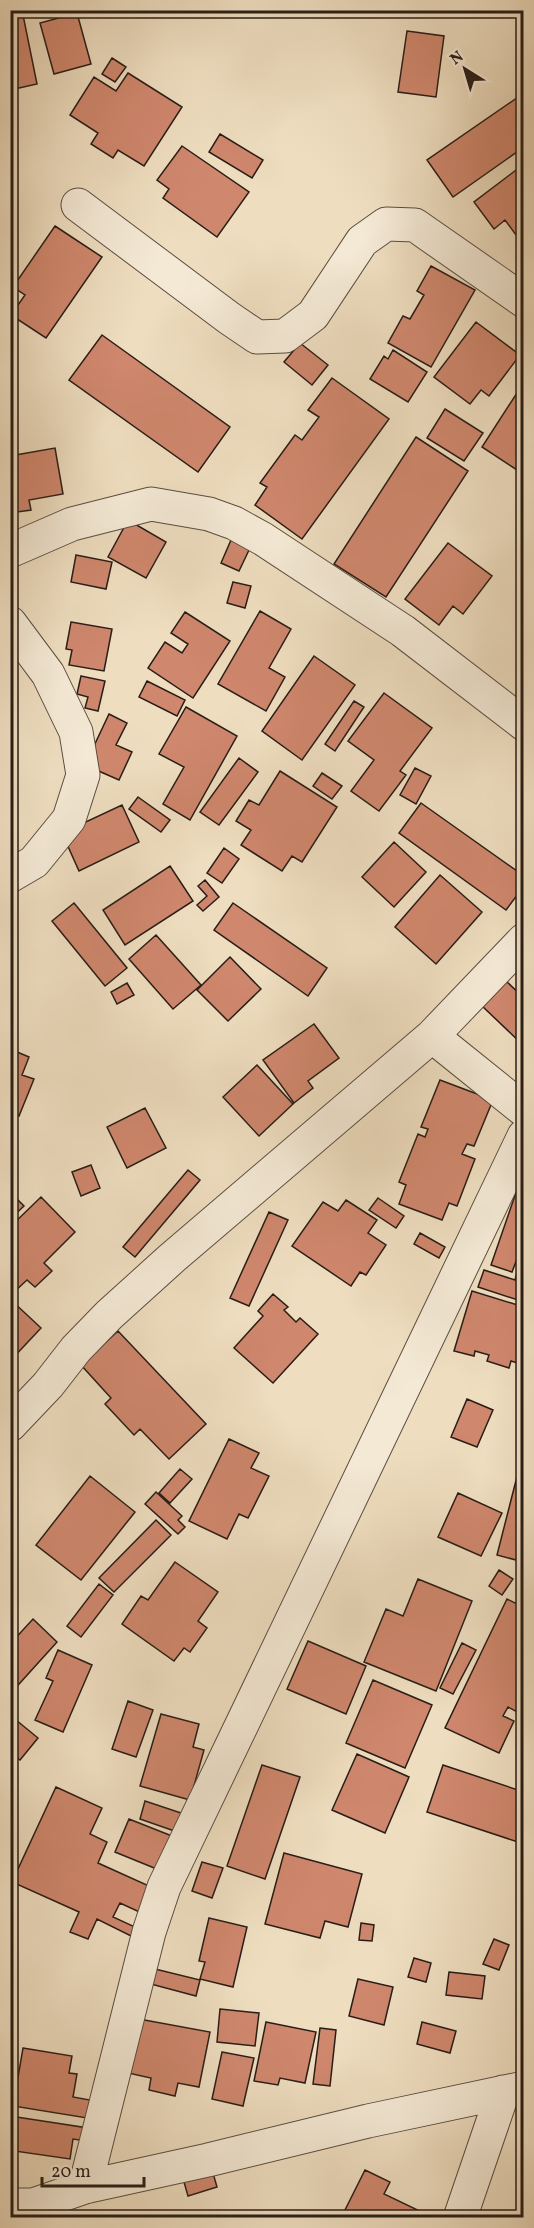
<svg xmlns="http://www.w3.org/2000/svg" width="534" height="2228" viewBox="0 0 534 2228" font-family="Vollkorn,serif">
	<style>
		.building { fill: #cf876d; stroke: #291d17; stroke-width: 1.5 }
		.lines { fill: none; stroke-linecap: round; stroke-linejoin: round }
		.minor-casing { stroke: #5a4d41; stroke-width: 35 }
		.minor { stroke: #f4e9d5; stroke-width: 33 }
	</style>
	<rect width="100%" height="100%" fill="#eeddbf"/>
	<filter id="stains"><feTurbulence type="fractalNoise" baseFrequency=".00333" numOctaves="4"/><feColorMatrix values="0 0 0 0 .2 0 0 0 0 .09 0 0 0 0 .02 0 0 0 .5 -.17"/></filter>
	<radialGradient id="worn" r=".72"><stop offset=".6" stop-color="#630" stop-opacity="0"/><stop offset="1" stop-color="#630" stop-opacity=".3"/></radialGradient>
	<!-- building -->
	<path class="building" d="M10 10H22L37 84 10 90Z
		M77 13 91 64 54 74 40 23Z
		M407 31 444 36 436 97 398 92Z
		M112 58 126 67 115 82 102 74Z
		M128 73 182 107 144 166 118 150 113 158 91 144 98 133 70 115 94 77 116 91Z
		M524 93V147L453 197 427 160Z
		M220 134 263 160 252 178 209 152Z
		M182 146 249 192 217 237 163 198 169 189 157 180Z
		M524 164V229L516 235 505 220 494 229 474 202Z
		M55 226 102 257 46 338 11 315 25 295 13 287Z
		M431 266 475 290 431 367 388 343 403 316 410 319 424 295 417 291Z
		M476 322 520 355 489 396 481 390 470 404 434 377Z
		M102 335 230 427 198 472 69 380Z
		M300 343 328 365 312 385 284 362Z
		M393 350 427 372 408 402 370 379 384 356 388 359Z
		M332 378 389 419 302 539 255 505 267 487 260 483 295 435 302 440 319 417 308 410Z
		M524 382V461L517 470 482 447Z
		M445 409 483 433 464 461 427 438Z
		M416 437 468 471 386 597 334 564Z
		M55 448 63 494 29 500 31 510 10 513V456Z
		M128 520 166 542 146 578 108 557Z
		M231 540 250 548 239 571 221 563Z
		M448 543 492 576 463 614 453 606 439 625 405 599Z
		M76 555 112 562 106 589 71 582Z
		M233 582 251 586 245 608 227 603Z
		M260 611 291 629 269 668 285 677 266 711 218 684Z
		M185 612 230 641 193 698 148 668 165 642 182 653 188 644 171 633Z
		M71 622 112 629 104 671 69 665 72 650 66 649Z
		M314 656 355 685 302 760 262 731Z
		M81 676 105 681 98 711 85 708 88 697 77 694Z
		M147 681 185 700 177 716 139 697Z
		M384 693 432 728 400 771 406 775 379 811 351 791 374 760 348 741Z
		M354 701 364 707 335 751 325 744Z
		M186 707 237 736 190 820 163 804 184 767 159 754Z
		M109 714 127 723 116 745 132 752 119 780 85 765Z
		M239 758 258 772 219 825 200 812Z
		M415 768 431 776 416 804 400 795Z
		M280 771 337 807 302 862 292 856 282 871 241 845 251 830 236 821 249 800 259 805Z
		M322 773 342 786 332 799 313 786Z
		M138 797 170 820 161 832 129 809Z
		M421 803 524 876V886L506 910 399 833Z
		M122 805 139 842 79 871 62 833Z
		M394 842 426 872 394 907 362 877Z
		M224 848 239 859 222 883 207 873Z
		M170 866 193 901 125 945 103 910Z
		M440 875 482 912 436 964 395 927Z
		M205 880 219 897 203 911 197 905 207 896 198 886Z
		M74 903 127 968 105 986 52 921Z
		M233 903 327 968 308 996 214 930Z
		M156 935 201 985 173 1009 129 959Z
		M230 957 261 989 228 1021 197 990Z
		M505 980 524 998V1046L481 1005Z
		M127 983 134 995 117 1004 111 992Z
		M314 1024 339 1058 308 1081 313 1088 294 1103 263 1060Z
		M10 1049 29 1057 22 1075 34 1079 19 1116 10 1113Z
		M257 1065 293 1104 259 1136 223 1097Z
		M440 1080 493 1100 474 1146 467 1144 462 1154 475 1159 457 1206 449 1203 442 1220 399 1204 406 1185 399 1182 418 1134 425 1137 428 1129 421 1127Z
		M145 1108 166 1148 127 1168 107 1127Z
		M91 1165 100 1188 81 1196 72 1172Z
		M188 1170 200 1180 135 1257 123 1247Z
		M520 1181 524 1182V1258L523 1261 517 1259 512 1272 491 1265Z
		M10 1192 24 1206 10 1219Z
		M41 1197 75 1232 44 1263 52 1271 35 1287 27 1280 14 1292 10 1289V1227Z
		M378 1198 404 1216 396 1228 369 1210Z
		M346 1200 377 1220 368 1233 386 1245 366 1275 360 1272 351 1286 292 1246 323 1202 338 1211Z
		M269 1212 288 1220 249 1306 230 1298Z
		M420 1233 445 1247 439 1258 414 1244Z
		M518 1268 524 1270V1302L478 1287 484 1270 515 1280Z
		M472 1291 524 1307V1365L511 1361 509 1368 487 1361 489 1355 475 1351 474 1356 454 1351Z
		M273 1294 288 1307 284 1310 296 1322 300 1318 318 1334 273 1383 234 1348 263 1316 258 1311Z
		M10 1299 41 1328 10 1361Z
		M118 1331 206 1424 169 1459 140 1429 134 1435 105 1404 111 1398 81 1365Z
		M467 1399 493 1410 477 1447 451 1437Z
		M229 1439 259 1453 251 1468 269 1476 248 1518 239 1514 227 1539 189 1521Z
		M523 1453 524 1531 516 1560 497 1555Z
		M180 1469 192 1479 170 1503 159 1493Z
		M90 1476 135 1512 81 1580 36 1545Z
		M156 1492 182 1516 178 1520 185 1527 178 1534 145 1504Z
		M458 1493 502 1513 481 1556 438 1537Z
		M156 1520 171 1535 114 1592 99 1578Z
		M175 1562 218 1592 198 1621 207 1628 190 1652 184 1648 174 1661 122 1624 141 1596 148 1600Z
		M499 1570 513 1579 502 1595 489 1586Z
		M418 1579 472 1601 436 1691 364 1662 386 1609 403 1616Z
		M99 1584 113 1595 81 1637 67 1626Z
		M524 1595V1674L522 1678 524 1679V1703L519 1713 508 1707 503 1716 514 1721 499 1753 445 1728 507 1599 519 1605Z
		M33 1619 57 1642 10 1694V1644Z
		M308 1641 366 1666 346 1714 287 1689Z
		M462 1643 476 1650 453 1694 440 1688Z
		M58 1650 92 1665 63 1732 35 1720 53 1681 46 1678Z
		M373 1680 432 1705 405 1768 346 1743Z
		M128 1701 153 1710 136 1757 112 1749Z
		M161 1714 199 1724 193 1747 204 1750 190 1800 140 1786Z
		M10 1715 38 1738 20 1760 10 1753Z
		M357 1754 409 1777 385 1833 332 1810Z
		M262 1765 300 1777 265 1879 227 1866Z
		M443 1765 524 1792V1844L427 1812Z
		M56 1787 102 1808 90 1834 107 1842 98 1863 158 1890 146 1915 120 1903 113 1917 135 1927 131 1936 97 1919 88 1939 70 1932 79 1912 12 1882Z
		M145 1801 190 1816 183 1834 140 1819Z
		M129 1819 177 1838 164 1872 115 1852Z
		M284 1853 362 1874 348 1927 325 1921 320 1938 265 1924Z
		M202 1862 223 1868 212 1898 192 1891Z
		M209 1918 247 1927 233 1987 200 1979 205 1962 199 1961Z
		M361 1923 374 1925 372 1941 359 1940Z
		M494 1939 509 1945 499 1970 483 1964Z
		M414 1958 431 1963 426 1982 408 1977Z
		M151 1968 200 1980 196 1996 147 1983Z
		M449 1972 485 1976 482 1999 446 1995Z
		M358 1979 393 1987 384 2025 349 2016Z
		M220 2009 259 2013 255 2046 217 2042Z
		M139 2019 210 2032 199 2087 178 2083 175 2096 149 2090 151 2078 128 2073Z
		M266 2022 316 2032 305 2083 280 2078 278 2085 254 2081Z
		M422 2022 456 2031 450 2053 417 2044Z
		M320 2028 336 2030 330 2086 313 2084Z
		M23 2048 72 2056 69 2073 77 2074 73 2097 90 2100 87 2118 13 2106Z
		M222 2052 254 2058 243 2106 212 2099Z
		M10 2116 88 2128 86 2141 73 2139 70 2159 15 2151 10 2178Z
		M211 2166 217 2187 188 2196 182 2175Z
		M365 2170 390 2182 384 2194 428 2215 426 2218H341Z"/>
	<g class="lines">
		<defs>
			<path id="minor" d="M78 205 229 318 257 337 285 336 313 315 362 241 386 224 415 225 524 301
				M10 551 72 524 151 504 209 514 234 523 263 539 403 631 524 724
				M10 623 48 674 76 732 83 775 69 819 34 862 10 876
				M432 1036 524 1110
				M10 1425 48 1385 76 1349 109 1315 172 1258 432 1036 524 940
				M85 2187 149 1932 164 1887 524 1136
				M10 2205H33L85 2187 208 2160 368 2121 524 2088
				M460 2218 503 2092"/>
		</defs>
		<!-- minor casing -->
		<use href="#minor" class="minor-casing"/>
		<!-- minor -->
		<use href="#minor" class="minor"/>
	</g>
	<!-- margin -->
	<rect width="534" height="2228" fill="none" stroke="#eeddbf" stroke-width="36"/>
	<rect x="12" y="12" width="510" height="2204" fill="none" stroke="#291d17" stroke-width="3"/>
	<rect x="18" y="18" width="498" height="2192" fill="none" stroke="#291d17" stroke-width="1.5"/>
	<!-- north arrow -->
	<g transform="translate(465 69) rotate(323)" stroke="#f4e9d5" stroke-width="4.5" paint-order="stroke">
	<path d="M0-4.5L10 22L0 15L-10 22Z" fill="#291d17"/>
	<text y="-9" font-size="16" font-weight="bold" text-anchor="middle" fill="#291d17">N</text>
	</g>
	<!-- scale -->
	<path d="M42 2177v9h102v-9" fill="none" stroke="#291d17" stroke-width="3"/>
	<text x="51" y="2177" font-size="18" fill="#291d17" stroke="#f4e9d5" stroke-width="4.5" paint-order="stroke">20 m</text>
	<rect width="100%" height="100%" filter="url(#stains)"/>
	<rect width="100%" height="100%" fill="url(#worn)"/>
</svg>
